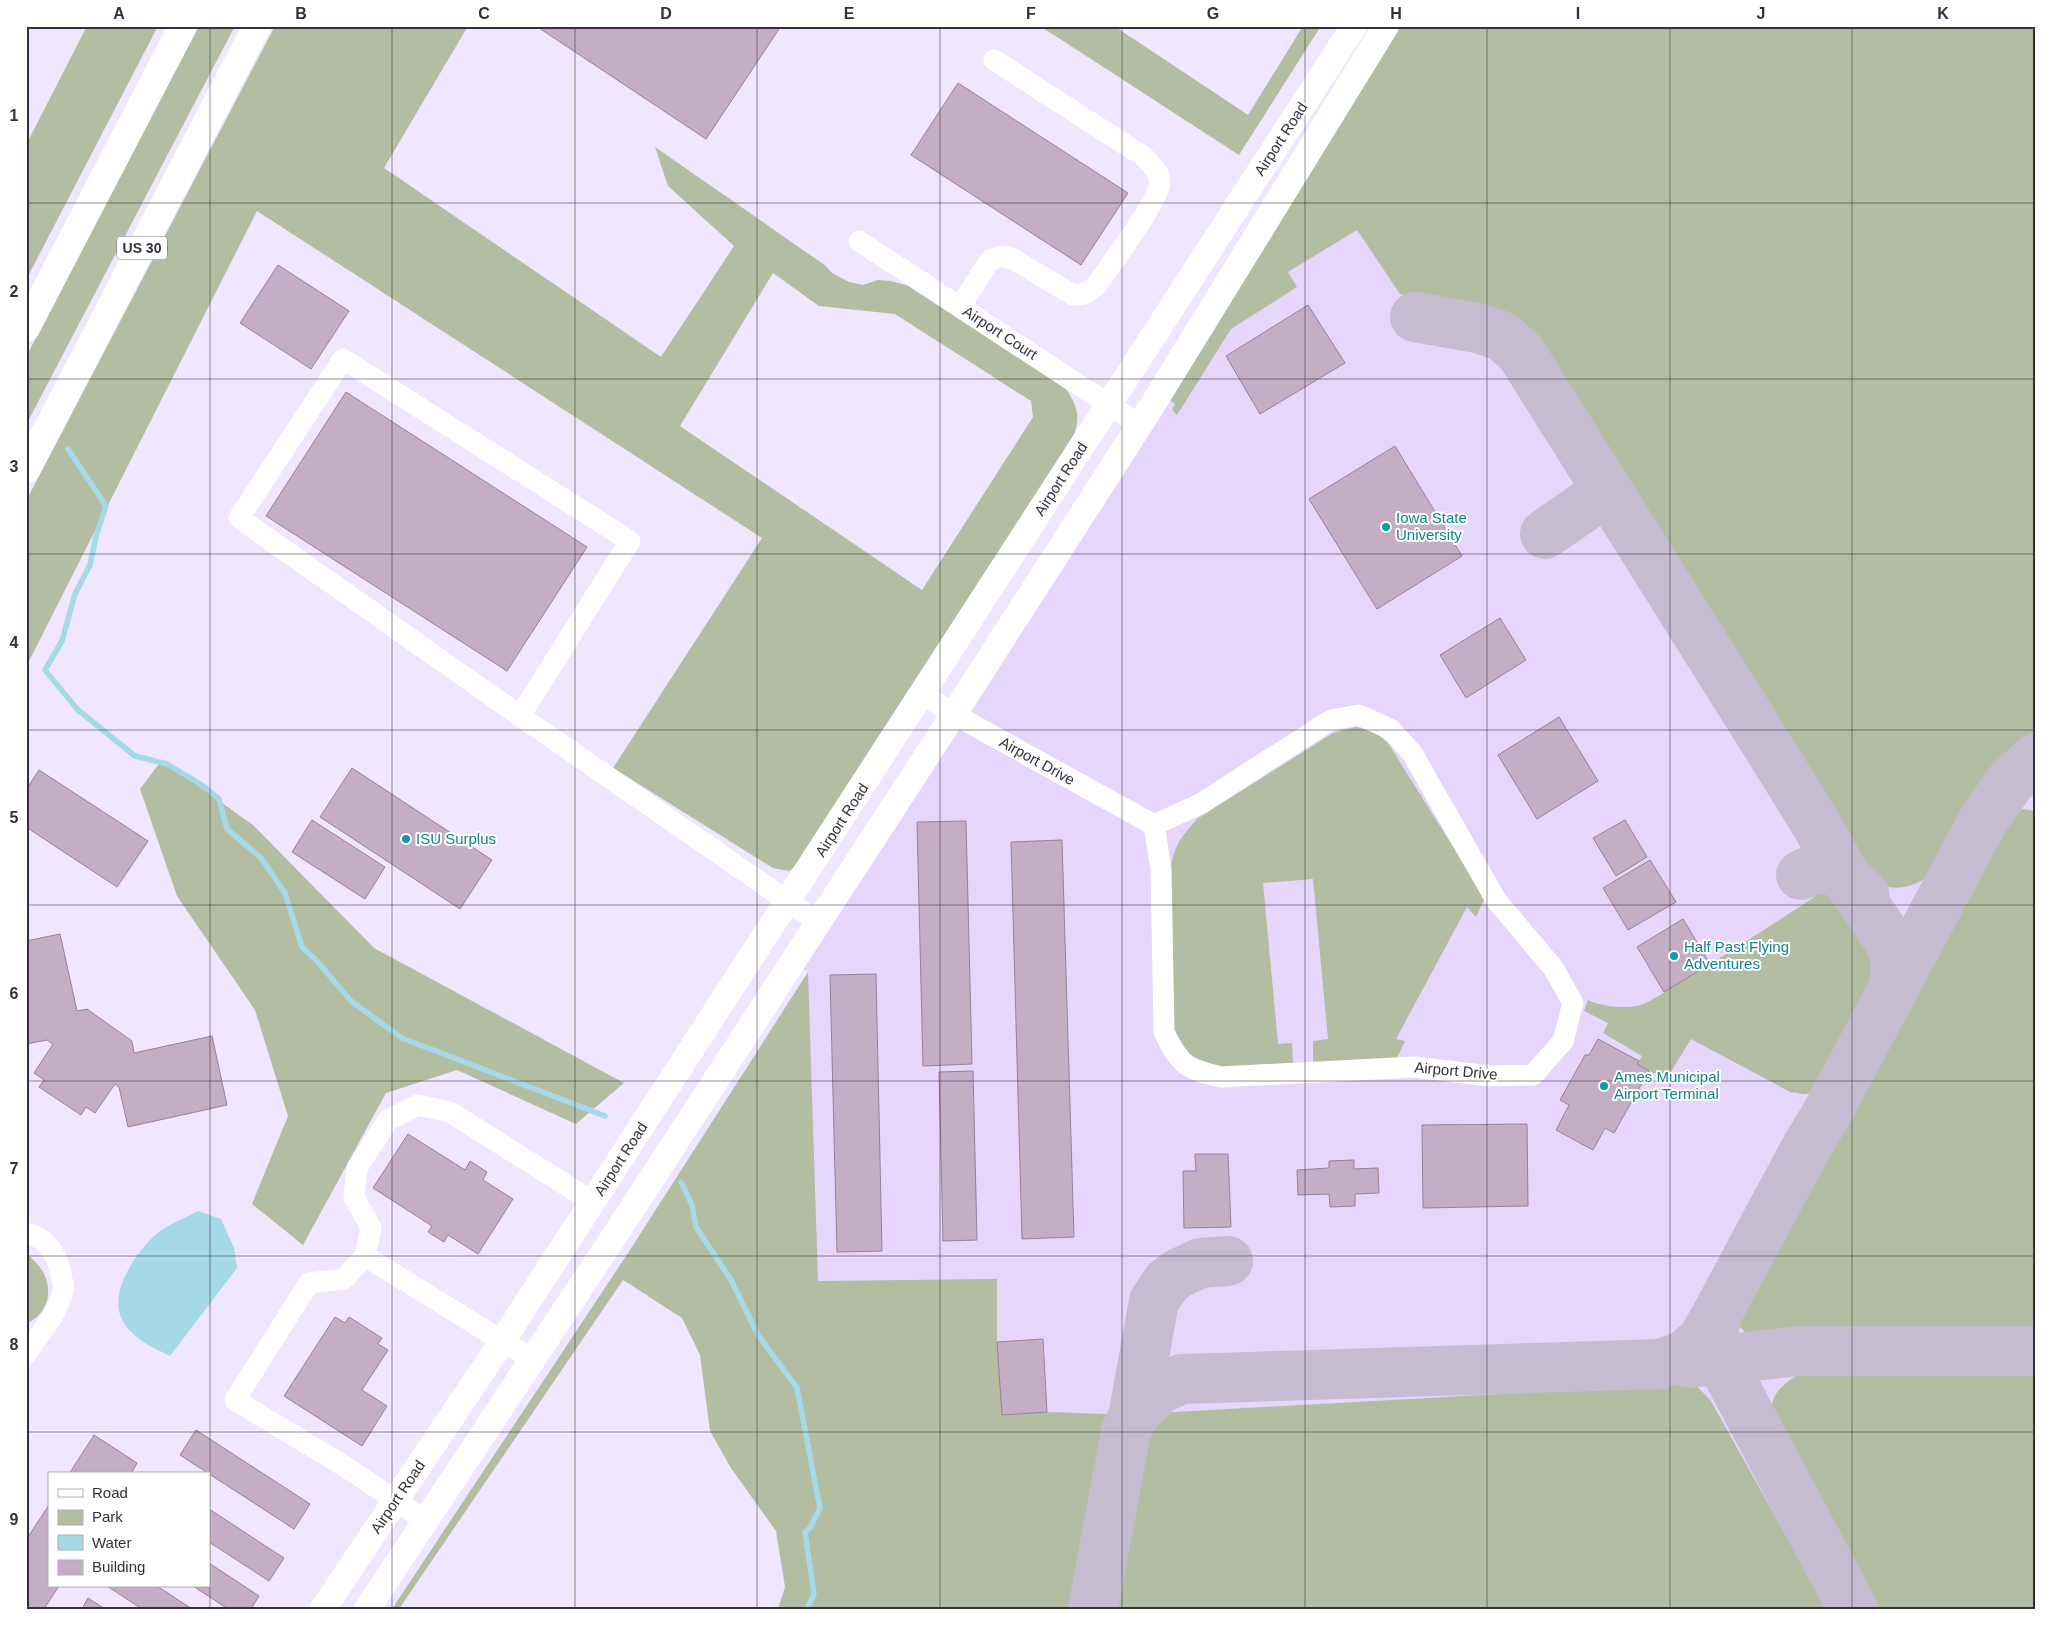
<svg xmlns="http://www.w3.org/2000/svg" width="2062" height="1635" viewBox="0 0 2062 1635" font-family="Helvetica,sans-serif">
	<style>
		.built { fill: #e6d6fc }
		.green { fill: #b2bda2; fill-rule: evenodd }
		.water { fill: #a6d9e7 }
		.lines { fill: none; stroke-linecap: round; stroke-linejoin: round }
		.stream { stroke: #a6d9e7; stroke-width: 5.5 }
		.taxiway { stroke: #c6bcd2; stroke-width: 50 }
		.building { fill: #c6adc6; stroke: #978097 }
		.minor { stroke: #fff; stroke-width: 21 }
		.major { stroke: #fff; stroke-width: 26 }
		.highway { stroke: #fff; stroke-width: 28 }
		.grid { fill: none; stroke: #342f3b; stroke-width: 1; stroke-opacity: 0.55 }
		.culture-dot { fill: #0f9aa8; stroke: #fff; stroke-width: 2 }
		.labels { text-anchor: middle; stroke-width: 4; stroke-linejoin: round; paint-order: stroke }
		.shield { fill: #fff; stroke: #716d76; stroke-width: 1 }
		.shield-label { font-size: 14px; font-weight: bold; fill: #342f3b }
		.street-label { font-size: 15px; fill: #342f3b; stroke: #fff }
		.culture-label { font-size: 15px; fill: #0d838f; stroke: #fff; text-anchor: start }
		.neatline { fill: none; stroke: #342f3b; stroke-width: 2 }
		.grid-label { font-size: 16px; text-anchor: middle; font-weight: bold; fill: #342f3b }
	</style>
	<rect width="100%" height="100%" fill="#f0e6ff"/>
	<!-- built -->
	<path class="built" d="M1398 26H2036V1609H835L724 1105 808 972 801 968Z"/>
	<!-- green -->
	<path class="green" d="M87 26H158L26 280V145Z
		M199 26H235L26 425V357Z
		M275 26H468L384 168 661 357 734 246 668 186 655 147 826 266 832 273 849 282 863 285 878 280 891 281 909 286 1066 389C1079 408 1081 420 1071 441L800 864 789 871 773 868 613 768 762 538 257 211 26 667V501ZM773 273 819 306 895 314 1031 401 1033 417 922 590 680 426Z
		M1040 26H1114L1248 115 1303 26H1321L1239 155Z
		M1398 26H2036V737C2016 754 1994 772 1980 794 1966 816 1957 840 1943 861 1927 885 1894 897 1870 879 1865 875 1861 869 1857 865L1531 345 1493 315 1400 294 1357 230 1288 272 1297 287 1231 329 1177 415 1172 410 1175 404 1171 401 1170 395Z
		M1356 727 1373 731 1388 743 1485 898 1476 917 1467 907 1396 1039 1405 1041 1396 1060 1313 1063V1041L1328 1039 1313 879 1263 883 1278 1044 1292 1043 1293 1064C1272 1066 1222 1074 1203 1066 1189 1060 1181 1045 1173 1032L1169 876C1174 847 1178 840 1197 819L1333 733Z
		M162 760 253 825 374 948 624 1083 576 1124 457 1070 386 1093 303 1245 252 1204 288 1116 255 1010 177 896 140 789Z
		M2022 809 2036 811V1336L1750 1338 1730 1316 1840 1118 1992 834 2002 821Z
		M1816 884 1834 889 1839 894 1870 945 1868 947C1876 965 1875 975 1869 994L1872 995 1826 1081H1824C1816 1092 1807 1097 1794 1092L1792 1093 1691 1039 1666 1080 1637 1064 1642 1056 1603 1033 1608 1023 1584 1011 1588 1000C1602 1007 1621 1008 1637 1006 1650 1003 1666 991 1677 984 1724 956 1770 926 1816 896L1810 886Z
		M808 972 818 1281 997 1279V1342L1002 1415 1047 1412 1107 1414 1073 1609H778L785 1587 776 1531 731 1468 710 1431 700 1355 682 1318 623 1280 399 1609H392L630 1250Z
		M26 1254C53 1271 58 1309 26 1324Z
		M2036 1368V1609H1870L1780 1447C1767 1406 1765 1394 1804 1371Z
		M1694 1383 1711 1401 1827 1609H1108L1139 1439 1157 1413Z"/>
	<!-- water -->
	<path class="water" d="M198 1211 221 1219 234 1248 237 1268 170 1356C154 1348 137 1341 126 1326 105 1299 132 1258 152 1238 164 1226 183 1219 198 1211Z"/>
	<g class="lines">
		<!-- stream -->
		<path class="stream" d="M68 449 106 506 96 536 90 565 75 594 62 641 45 670 78 710 135 756 167 764 202 785 219 799 227 829 261 858 285 893 302 947 317 961 351 1001 402 1038 605 1116
			M681 1182 692 1205 696 1227 731 1280 758 1335 797 1388 820 1508 810 1528 805 1532 814 1594 807 1609"/>
		<!-- taxiway -->
		<path class="taxiway" d="M1415 317 1478 328 1502 336 1521 353 1774 756 1816 824 1848 881 1889 940 1895 957V979L1893 990
			M1545 534 1607 491
			M1801 875C1832 860 1842 876 1864 894
			M1690 1363 1799 1351H2036
			M1133 1418 1154 1301 1167 1282 1177 1274 1200 1263 1228 1261
			M1093 1609 1126 1431 1134 1415 1159 1389 1182 1379 1660 1364 1684 1356 1703 1339 1717 1314
			M1853 1609 1720 1359 1713 1333 1717 1314 1806 1148 1827 1113 1984 819 2011 781 2036 758"/>
	</g>
	<!-- building -->
	<path class="building" d="M536 26H781L706 139Z
		M958 83 1128 193 1081 265 911 155Z
		M278 265 349 311 311 369 240 323Z
		M1308 305 1345 363 1260 414 1226 356Z
		M346 392 587 547 507 671 266 516Z
		M1395 446 1462 556 1377 609 1309 499Z
		M1500 618 1526 660 1466 698 1440 655Z
		M1559 717 1598 781 1537 819 1498 755Z
		M352 768 492 860 460 909 320 817Z
		M39 770 148 841 117 887 26 827V790Z
		M312 820 385 867 365 899 292 852Z
		M1625 820 1647 857 1616 876 1593 838Z
		M966 821 972 1064 923 1066 917 822Z
		M1062 840 1074 1237 1022 1239 1011 842Z
		M1650 860 1676 902 1628 930 1603 888Z
		M1683 919 1710 964 1664 992 1637 947Z
		M60 934 77 1011 87 1009 132 1041 134 1053 212 1036 227 1105 128 1127 119 1087 115 1084 95 1113 86 1107 81 1115 39 1087 44 1080 34 1073 53 1044 47 1040 26 1044V941Z
		M876 974 882 1251 837 1252 830 975Z
		M1598 1039 1639 1061 1637 1064 1649 1071 1614 1133 1605 1128 1593 1150 1556 1130 1569 1105 1560 1100 1585 1055H1589Z
		M973 1071 977 1240 943 1241 939 1072Z
		M1527 1124 1528 1206 1423 1208 1422 1125Z
		M408 1134 465 1170 470 1161 487 1172 483 1180 513 1199 478 1254 448 1235 444 1242 428 1232 432 1226 373 1188Z
		M1195 1154H1228L1231 1227 1184 1228 1183 1171H1196Z
		M1354 1160V1169L1378 1168 1379 1193 1355 1194V1206L1330 1207 1329 1194 1298 1195 1297 1170 1329 1168V1161Z
		M335 1317 345 1323 349 1317 382 1338 378 1344 388 1350 362 1390 387 1406 362 1446 284 1396Z
		M1043 1339 1047 1412 1002 1415 997 1342Z
		M196 1430 310 1504 294 1529 180 1455Z
		M94 1435 137 1463 131 1474H69Z
		M49 1505V1586H59L44 1609H26V1540Z
		M209 1509 284 1558 269 1581 209 1542Z
		M209 1563 259 1596 251 1609H228L193 1586H209Z
		M107 1586H157L192 1609H142Z
		M88 1598 105 1609H82Z"/>
	<g class="lines">
		<!-- minor -->
		<path class="minor" d="M859 241 1140 425
			M960 307 990 260 1002 256 1013 259 1073 295 1084 294 1096 286C1109 266 1159 202 1160 182 1160 172 1150 163 1143 156L994 60
			M923 695 973 725 1154 825
			M1359 715 1390 729 1412 753 1496 900 1554 969 1573 1003 1563 1041 1533 1075 1490 1076 1414 1067 1221 1077C1186 1069 1180 1065 1164 1032L1161 869 1154 825 1200 804 1331 720Z
			M520 716 239 518 343 359 630 541 520 716 818 922
			M26 1233C48 1238 57 1254 61 1275 62 1279 64 1285 63 1290 60 1310 38 1337 26 1354
			M365 1256 371 1228 354 1197 357 1168 388 1120 418 1105 450 1112 593 1202
			M426 1521 349 1469 235 1400 309 1283 344 1279 365 1256 533 1360"/>
		<!-- major -->
		<path class="major" d="M323 1609 503 1340 1354 26
			M367 1609 617 1232 954 714 1150 409 1386 26"/>
		<!-- highway -->
		<path class="highway" d="M26 328 183 26
			M26 470 257 26"/>
	</g>
	<!-- grid -->
	<path class="grid" d="M210 26V1609M392 26V1609M575 26V1609M757 26V1609M940 26V1609M1122 26V1609M1305 26V1609M1487 26V1609M1670 26V1609M1852 26V1609M26 203H2036M26 379H2036M26 554H2036M26 730H2036M26 905H2036M26 1081H2036M26 1256H2036M26 1432H2036"/>
	<!-- markers -->
	<g class="culture-dot">
		<circle cx="1386" cy="527" r="5"/>
		<circle cx="406" cy="839" r="5"/>
		<circle cx="1674" cy="956" r="5"/>
		<circle cx="1604" cy="1086" r="5"/>
	</g>
	<g class="labels">
		<!-- shield labels -->
		<rect class="shield" x="117" y="236.5" width="50" height="23" rx="4"/>
		<g class="shield-label">
			<text x="142" y="253">US 30</text>
		</g>
		<!-- street labels -->
		<g class="street-label">
			<text transform="translate(1281 139) rotate(-57)" y="5">Airport Road</text>
			<text transform="translate(1000 333) rotate(33)" y="5">Airport Court</text>
			<text transform="translate(1061 479) rotate(-57)" y="5">Airport Road</text>
			<text transform="translate(1037 761) rotate(29)" y="5">Airport Drive</text>
			<text transform="translate(842 820) rotate(-57)" y="5">Airport Road</text>
			<text transform="translate(1456 1071) rotate(5)" y="5">Airport Drive</text>
			<text transform="translate(621 1159) rotate(-57)" y="5">Airport Road</text>
			<text transform="translate(398 1497) rotate(-56)" y="5">Airport Road</text>
		</g>
		<!-- culture labels -->
		<g class="culture-label">
			<text x="1396" y="523">Iowa State<tspan x="1396" dy="17">University</tspan></text>
			<text x="416" y="844">ISU Surplus</text>
			<text x="1684" y="952">Half Past Flying<tspan x="1684" dy="17">Adventures</tspan></text>
			<text x="1614" y="1082">Ames Municipal<tspan x="1614" dy="17">Airport Terminal</tspan></text>
		</g>
	</g>
	<!-- border -->
	<rect width="2062" height="1635" fill="none" stroke="#ffffff" stroke-width="55"/>
	<!-- legend -->
	<rect x="48" y="1472" width="162" height="115" fill="#ffffff" stroke="#aeacb1"/>
	<rect x="58" y="1489" width="25" height="8" fill="#ffffff" stroke="#aeacb1"/>
	<text x="92" y="1498" font-size="15" fill="#342f3b">Road</text>
	<rect x="58" y="1510" width="25" height="15" fill="#b2bda2" stroke="#aeacb1"/>
	<text x="92" y="1522" font-size="15" fill="#342f3b">Park</text>
	<rect x="58" y="1535" width="25" height="15" fill="#a6d9e7" stroke="#aeacb1"/>
	<text x="92" y="1548" font-size="15" fill="#342f3b">Water</text>
	<rect x="58" y="1560" width="25" height="15" fill="#c6adc6" stroke="#aeacb1"/>
	<text x="92" y="1572" font-size="15" fill="#342f3b">Building</text>
	<rect x="28" y="28" width="2006" height="1580" class="neatline"/>
	<g class="grid-label">
		<text x="119" y="19">A</text>
		<text x="301" y="19">B</text>
		<text x="484" y="19">C</text>
		<text x="666" y="19">D</text>
		<text x="849" y="19">E</text>
		<text x="1031" y="19">F</text>
		<text x="1213" y="19">G</text>
		<text x="1396" y="19">H</text>
		<text x="1578" y="19">I</text>
		<text x="1761" y="19">J</text>
		<text x="1943" y="19">K</text>
		<text x="14" y="121">1</text>
		<text x="14" y="297">2</text>
		<text x="14" y="472">3</text>
		<text x="14" y="648">4</text>
		<text x="14" y="823">5</text>
		<text x="14" y="999">6</text>
		<text x="14" y="1174">7</text>
		<text x="14" y="1350">8</text>
		<text x="14" y="1525">9</text>
	</g>
</svg>
